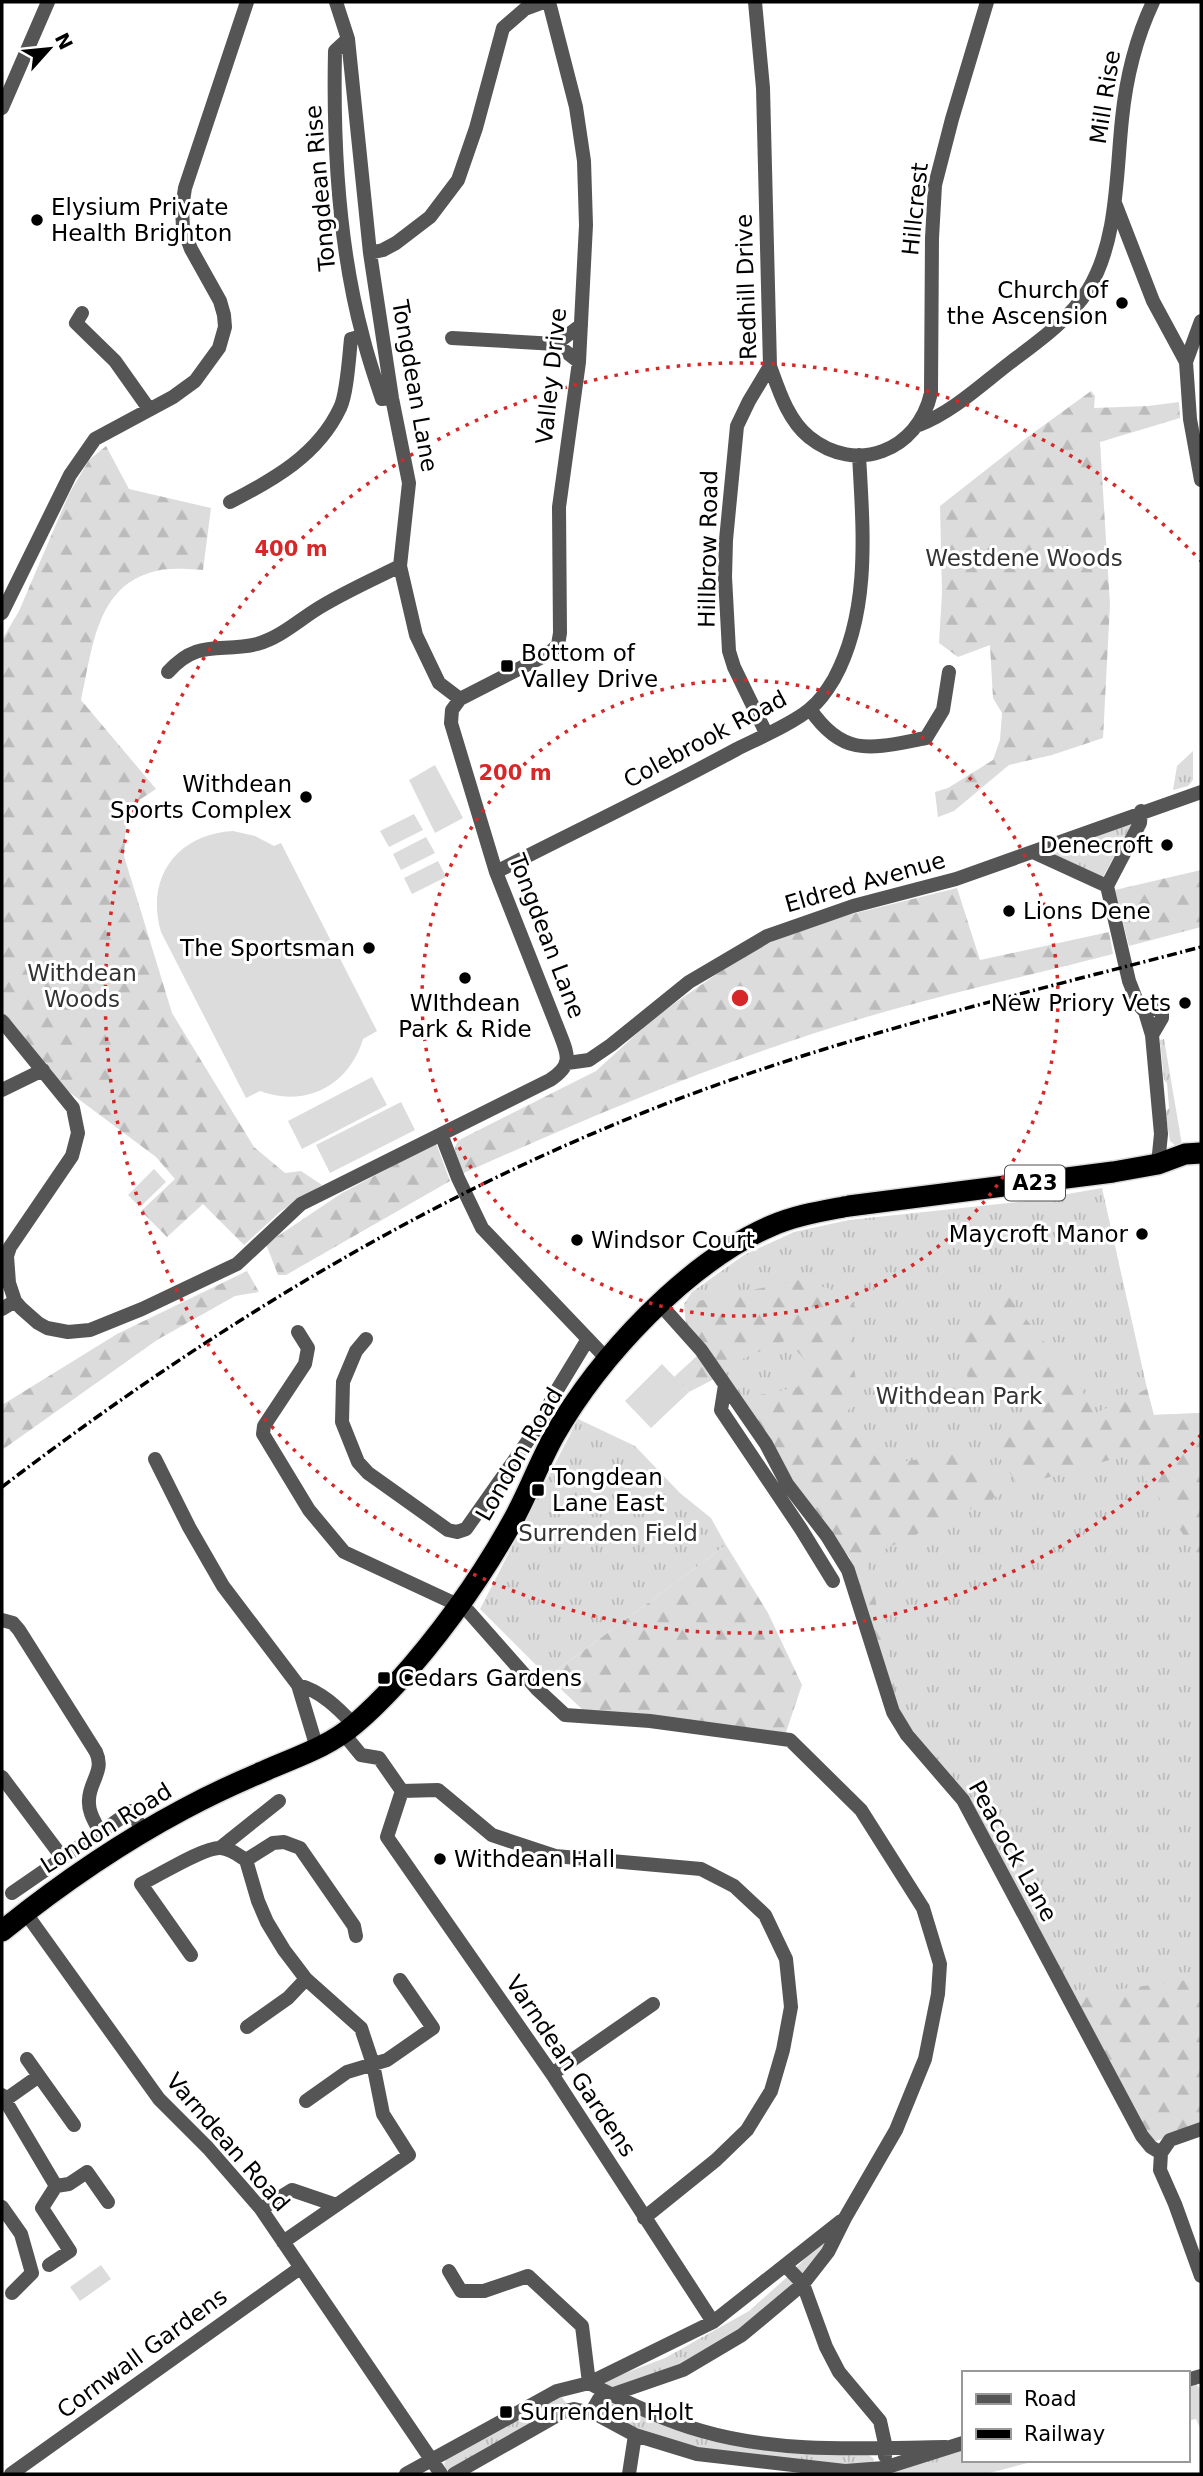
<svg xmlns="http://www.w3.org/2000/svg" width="1203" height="2476" viewBox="0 0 1203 2476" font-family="'DejaVu Sans',sans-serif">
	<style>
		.grass { fill: url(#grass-tufts) }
		.forest { fill: url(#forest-firs) }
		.garden { fill: #dcdcdc }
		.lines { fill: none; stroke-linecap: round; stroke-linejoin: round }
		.highway-casing { stroke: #dbdbdb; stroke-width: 24 }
		.minor { stroke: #555; stroke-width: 14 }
		.highway { stroke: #000; stroke-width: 21 }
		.rail { stroke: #000; stroke-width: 3.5; stroke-dasharray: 10 3.5 2 3.5; stroke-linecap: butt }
		.ring { fill: none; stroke: #d62828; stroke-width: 3.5; stroke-dasharray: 3.5 7 }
		.poi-dot { fill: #000; stroke: #fff; stroke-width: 2.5 }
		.labels { text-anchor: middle; stroke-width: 6; stroke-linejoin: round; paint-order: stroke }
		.shield { fill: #fff; stroke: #4c4c4c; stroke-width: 2 }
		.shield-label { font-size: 21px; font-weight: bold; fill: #000 }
		.street-label { font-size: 23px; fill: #000; stroke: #fff }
		.poi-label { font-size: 23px; fill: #000; stroke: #fff; text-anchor: start }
		.park-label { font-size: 23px; fill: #333; stroke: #fff }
		.centre { fill: #d62828; stroke: #fff; stroke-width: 3.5 }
		.ring-label { font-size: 21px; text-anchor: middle; font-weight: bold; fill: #d62828; stroke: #fff; stroke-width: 6; stroke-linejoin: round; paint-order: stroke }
	</style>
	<defs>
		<pattern id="grass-tufts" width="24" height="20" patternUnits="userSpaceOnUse" patternTransform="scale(1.75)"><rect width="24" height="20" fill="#dcdcdc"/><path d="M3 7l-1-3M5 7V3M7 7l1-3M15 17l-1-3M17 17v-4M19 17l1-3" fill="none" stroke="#bbb"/></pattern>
		<pattern id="forest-firs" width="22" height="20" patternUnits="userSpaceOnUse" patternTransform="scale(1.75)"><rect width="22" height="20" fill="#dcdcdc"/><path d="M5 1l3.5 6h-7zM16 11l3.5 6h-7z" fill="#bbb"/></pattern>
	</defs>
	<rect width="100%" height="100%" fill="#fff"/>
	<!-- grass -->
	<path class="grass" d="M1193 751V780L1188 786 1173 790 1177 766Z
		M1130 823 1131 825 1103 877 1053 854V852Z
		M1164 1039 1182 1145 1176 1146 1170 1141 1165 1112 1169 1108 1167 1083 1164 1080 1160 1040Z
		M1102 1188 1153 1415 1201 1413V2124L1153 2142 975 1813 909 1733 900 1711 850 1558 790 1479 719 1369 684 1304 692 1292 744 1255 794 1232 849 1220 1027 1201Z
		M578 1419 635 1446 680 1493 711 1518 726 1545 548 1677 480 1609Z
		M845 2218 828 2252 742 2334 681 2365 613 2391 604 2381 665 2358 749 2311 786 2278Z
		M1196 2384 1201 2390V2430L1196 2419 1187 2421V2387Z
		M561 2396 566 2403 562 2408 452 2472 446 2470 444 2464 447 2458Z
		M610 2400 649 2419 869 2455 874 2459 873 2463 837 2467 696 2449 633 2427 604 2413 602 2407 604 2402Z
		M963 2448V2460H1039L986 2474H885Z"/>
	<!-- forest -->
	<path class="forest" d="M1091 391 1095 396 1094 408 1148 406 1179 402 1180 418 1100 442 1110 605 1103 738 1052 755 1009 765 954 811 938 817 935 792 948 788 993 760 1000 740 1002 713 993 698 990 645 958 657 939 643 942 593 940 506 1029 436Z
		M106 446 129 489 211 508 203 570C186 569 165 567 149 573 95 590 92 653 81 700L156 789 127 808 124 856 172 1013 254 1147 285 1173 301 1171 322 1185 281 1211 244 1245 203 1204 167 1237 141 1211 175 1179 156 1157 65 1089 2 1014V640L19 611 69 494 89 460Z
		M1201 870V927L1129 946 1115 890Z
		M957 888 980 960 1109 932 1113 954C1039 973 964 990 891 1010 744 1051 603 1111 464 1173 458 1161 450 1151 459 1140L596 1071 655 1017 747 953 783 937 848 915Z
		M436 1143 450 1181 286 1275H278L266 1244 342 1193Z
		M247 1271 259 1292 235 1296 157 1340 2 1450V1405L117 1334Z
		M800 1280 847 1294 863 1319 849 1343 859 1396 846 1413 881 1465 973 1451 1000 1495 866 1558 900 1711 850 1558 790 1479 740 1399 798 1387 804 1359 787 1340 719 1369 686 1324 684 1304Z
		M1008 1296 1079 1386 1096 1413 1147 1389 1154 1415 1201 1413V1562L1158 1496 1127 1455 1018 1486 987 1437 1027 1415 1005 1384 968 1382 961 1321Z
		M698 1355 716 1378 689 1392 674 1377Z
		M726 1545 768 1613 802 1685 784 1738 585 1712 548 1677Z
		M1201 1978V2124L1153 2142 1071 1996Z"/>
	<!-- garden -->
	<path class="garden" d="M435 765 463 818 435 833 409 780Z
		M414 814 423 830 389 847 380 831Z
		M233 831 255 836 274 846 281 843 377 1031 363 1039C349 1086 305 1108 260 1091L246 1098 161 932C145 878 177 834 233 831Z
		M426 837 435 853 401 870 393 854Z
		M438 861 446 877 412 894 404 878Z
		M372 1077 387 1105 302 1149 288 1121Z
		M401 1102 415 1130 330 1173 316 1145Z
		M154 1169 166 1182 140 1207 128 1195Z
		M662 1364 689 1392 651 1428 625 1401Z
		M101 2265 111 2279 80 2301 70 2287Z"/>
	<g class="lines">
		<defs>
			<path id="highway" d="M2 1931C59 1885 120 1843 184 1809 210 1795 236 1783 262 1772 293 1758 329 1747 355 1724 369 1712 383 1698 396 1684 439 1636 479 1581 511 1524 527 1496 538 1465 554 1436 599 1357 686 1263 771 1226 796 1215 823 1211 849 1206L1113 1172 1158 1164 1185 1154 1201 1153"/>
		</defs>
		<!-- highway casing -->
		<use href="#highway" class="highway-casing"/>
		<!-- minor -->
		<path class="minor" d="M336 2 348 39 370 253 392 398 409 483 400 566 416 635 439 683 460 699
			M755 2 763 88 770 366C779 391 788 420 809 437 856 475 918 451 931 393L932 238 935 185 952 119 987 2
			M348 39 335 51C333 146 338 245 363 337 368 358 375 378 382 399L392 398
			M2 108 48 2
			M1115 203 1153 301 1186 362 1190 419 1201 480
			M370 253 383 250 396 243 430 217 458 180 476 128 503 28 525 9 544 2
			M82 313 76 323 115 361 149 409
			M452 338 556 344 579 362
			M556 344 581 325
			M1186 362 1201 321
			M919 425C953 412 982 384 1011 362 1039 341 1069 320 1088 290 1118 241 1116 175 1122 119 1126 79 1136 38 1153 2
			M230 502C273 480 318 455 340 408 347 394 349 357 351 339L362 336
			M2 613 70 475 95 439 173 397 195 381 219 348 225 327 224 315 220 301 191 249 183 228 182 208 185 188 247 2
			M168 672C198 638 220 653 257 644 282 637 301 618 322 606 347 591 374 579 400 566
			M810 709C844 759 873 748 926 738L943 710 949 672
			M766 733 734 667 729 651 725 577 726 540 737 426 749 401 770 366
			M1035 853 1107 886 1140 823 1141 811
			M496 872C576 831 658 792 737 749 757 739 796 722 811 708 820 701 828 689 834 679 871 611 863 530 859 455
			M1107 886 1129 981 1138 1004 1145 1012 1152 1035 1161 1134 1158 1164
			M1145 1012 1156 1008 1162 1012V1018L1152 1035
			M2 1021 73 1108 78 1133 72 1156 10 1247 7 1256 9 1283 15 1301 21 1308 38 1323 47 1328 68 1332 90 1330 142 1309 237 1264 301 1204 550 1080C575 1064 567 1053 558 1029L496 872 451 723 452 710 460 699 548 654 558 645 560 633 559 507 579 362 586 225 584 161 576 107 549 2
			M567 1063 589 1060 611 1045 689 982 767 936 853 906 956 879 1201 792
			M2 1090 43 1070
			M441 1134 458 1178 482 1228 607 1359
			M659 1303 701 1350 766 1444 787 1484 827 1536 848 1570 893 1712 907 1735 963 1800 1142 2136 1151 2147 1161 2153
			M2 1309 15 1301
			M298 1332 308 1348 305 1364 264 1426 263 1434 309 1510 344 1552 458 1605 469 1612 537 1689 565 1715 650 1721 790 1740 861 1810 923 1908 940 1964 938 1994 925 2059 896 2130 845 2218 828 2252 803 2284 742 2335 683 2370 599 2399 591 2413
			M366 1339 356 1351 343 1382 342 1422 358 1462 368 1473 448 1530 457 1532 466 1529 539 1425 554 1395 588 1339
			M725 1385 721 1410 801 1529 833 1581
			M155 1459 189 1527 223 1586 298 1685 317 1748
			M2 1620 13 1623 19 1630 96 1752C105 1771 89 1782 89 1800 88 1812 95 1822 100 1832
			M298 1685C321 1691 338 1708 354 1725
			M343 1733 361 1755 379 1758 402 1791
			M2 1777 62 1857
			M220 1848 279 1801
			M246 1860 273 1843 284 1842 300 1848 354 1926 356 1936
			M12 1893 131 1811 144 1832
			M25 1912 159 2099 208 2148 261 2209 441 2474
			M191 1955 141 1884C158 1876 205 1846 221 1848 231 1849 238 1855 246 1860L258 1901 267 1922 284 1950 306 1979 361 2028 373 2064 383 2114 409 2155 283 2242
			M247 2027 288 1998 306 1979
			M27 2059 39 2076
			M552 2074 653 2004
			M2 2095 56 2186 42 2208 70 2251 49 2265
			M5 2100 39 2076 74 2125
			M306 2101 347 2072 387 2060 433 2028 400 1980
			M1161 2153 1160 2170 1175 2204 1201 2276
			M1161 2153 1170 2140 1201 2129
			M56 2186 69 2184 87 2172 108 2202
			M2 2207 21 2234 32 2273 12 2293
			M261 2209 292 2190 336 2205
			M644 2218 716 2160 747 2130 771 2091 783 2050 791 2007 786 1959 765 1915 734 1886 701 1869 555 1856 492 1835 438 1790 402 1791 387 1837 552 2074 713 2322
			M785 2265 803 2284 826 2347 839 2372 880 2421 886 2448 885 2456
			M449 2271 461 2291H484L528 2276 582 2326 589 2383 713 2322 841 2221
			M1187 2380 1201 2376
			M11 2474 300 2268
			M406 2474 557 2391 589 2383C625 2402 662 2420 702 2431 781 2454 865 2448 946 2447
			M454 2474 565 2411 574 2409 596 2414 635 2435 697 2454 845 2471 884 2468 963 2443
			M629 2474 635 2435"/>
		<!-- highway -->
		<use href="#highway" class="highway"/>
		<!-- rail -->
		<path class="rail" d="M2 1487C200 1336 413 1204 645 1112 825 1040 1014 996 1201 947"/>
	</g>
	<!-- distance rings -->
	<g class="ring">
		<circle cx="740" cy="998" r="318"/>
		<path d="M1201 1435A635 635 0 1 1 1201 561"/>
	</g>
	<!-- markers -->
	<g class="poi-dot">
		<circle cx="37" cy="220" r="7"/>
		<circle cx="1122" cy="303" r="7"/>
		<rect x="500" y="659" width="14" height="14" rx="3.5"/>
		<circle cx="306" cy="797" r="7"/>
		<circle cx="1167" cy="845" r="7"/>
		<circle cx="1009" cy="911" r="7"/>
		<circle cx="369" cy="948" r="7"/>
		<circle cx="465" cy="978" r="7"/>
		<circle cx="1185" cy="1003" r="7"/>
		<circle cx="1142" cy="1234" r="7"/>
		<circle cx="577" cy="1240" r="7"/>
		<rect x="531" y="1483" width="14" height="14" rx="3.5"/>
		<rect x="377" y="1671" width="14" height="14" rx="3.5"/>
		<circle cx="440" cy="1859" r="7"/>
		<rect x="499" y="2405" width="14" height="14" rx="3.5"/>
	</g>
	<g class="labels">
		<!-- shield labels -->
		<rect class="shield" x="1005" y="1165.5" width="60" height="35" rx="5"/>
		<g class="shield-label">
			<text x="1035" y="1190">A23</text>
		</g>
		<!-- street labels -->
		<g class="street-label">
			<text transform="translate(1105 97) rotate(-81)" y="8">Mill Rise</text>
			<text transform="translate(320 188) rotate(-95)" y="8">Tongdean Rise</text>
			<text transform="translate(915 209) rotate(-84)" y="8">Hillcrest</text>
			<text transform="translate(746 287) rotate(-92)" y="8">Redhill Drive</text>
			<text transform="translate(551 376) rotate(-84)" y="8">Valley Drive</text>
			<text transform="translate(415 386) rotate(80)" y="8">Tongdean Lane</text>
			<text transform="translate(708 549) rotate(-89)" y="8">Hillbrow Road</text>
			<text transform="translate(705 739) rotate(-28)" y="8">Colebrook Road</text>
			<text transform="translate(865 882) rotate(-16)" y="8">Eldred Avenue</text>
			<text transform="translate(547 936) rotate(69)" y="8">Tongdean Lane</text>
			<text transform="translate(519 1454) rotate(-60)" y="8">London Road</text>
			<text transform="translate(106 1828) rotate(-32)" y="8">London Road</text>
			<text transform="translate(1013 1851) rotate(61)" y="8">Peacock Lane</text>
			<text transform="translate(571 2066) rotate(56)" y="8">Varndean Gardens</text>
			<text transform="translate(228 2142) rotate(49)" y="8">Varndean Road</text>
			<text transform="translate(142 2353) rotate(-36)" y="8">Cornwall Gardens</text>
		</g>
		<!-- poi labels -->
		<g class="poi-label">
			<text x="51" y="215">Elysium Private<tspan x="51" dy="26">Health Brighton</tspan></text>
			<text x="1108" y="298" text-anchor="end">Church of<tspan x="1108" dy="26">the Ascension</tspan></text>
			<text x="521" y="661">Bottom of<tspan x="521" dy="26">Valley Drive</tspan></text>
			<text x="292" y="792" text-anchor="end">Withdean<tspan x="292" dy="26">Sports Complex</tspan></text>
			<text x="1153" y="853" text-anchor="end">Denecroft</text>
			<text x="1023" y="919">Lions Dene</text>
			<text x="355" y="956" text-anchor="end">The Sportsman</text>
			<text x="465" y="1011" text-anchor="middle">WIthdean<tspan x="465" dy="26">Park &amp; Ride</tspan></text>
			<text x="1171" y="1011" text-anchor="end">New Priory Vets</text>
			<text x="1128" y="1242" text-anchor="end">Maycroft Manor</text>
			<text x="591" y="1248">Windsor Court</text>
			<text x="552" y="1485">Tongdean<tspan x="552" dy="26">Lane East</tspan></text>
			<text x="398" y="1686">Cedars Gardens</text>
			<text x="454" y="1867">Withdean Hall</text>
			<text x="520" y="2420">Surrenden Holt</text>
		</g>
		<!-- park labels -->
		<g class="park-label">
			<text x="1024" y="566">Westdene Woods</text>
			<text x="82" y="981">Withdean<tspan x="82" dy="26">Woods</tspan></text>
			<text x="959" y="1404">Withdean Park</text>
			<text x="608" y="1541">Surrenden Field</text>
		</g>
	</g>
	<circle cx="740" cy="998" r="10" class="centre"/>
	<g class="ring-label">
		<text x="291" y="556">400 m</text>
		<text x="515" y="780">200 m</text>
	</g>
	<!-- border -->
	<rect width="1203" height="2476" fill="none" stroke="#000000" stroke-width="7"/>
	<!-- legend -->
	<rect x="962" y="2371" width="228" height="91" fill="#ffffff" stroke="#999999" stroke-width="2"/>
	<rect x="976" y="2394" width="35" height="10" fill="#555555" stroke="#999999" stroke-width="2"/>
	<text x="1024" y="2406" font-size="21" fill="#000000">Road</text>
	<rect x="976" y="2429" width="35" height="10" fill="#000000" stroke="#999999" stroke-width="2"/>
	<text x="1024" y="2441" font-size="21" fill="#000000">Railway</text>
	<!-- north arrow -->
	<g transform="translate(49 49) rotate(63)" stroke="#ffffff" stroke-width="5" paint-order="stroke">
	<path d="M0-5L12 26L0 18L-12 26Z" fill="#000000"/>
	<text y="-10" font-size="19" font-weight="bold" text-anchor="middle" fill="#000000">N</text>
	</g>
</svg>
